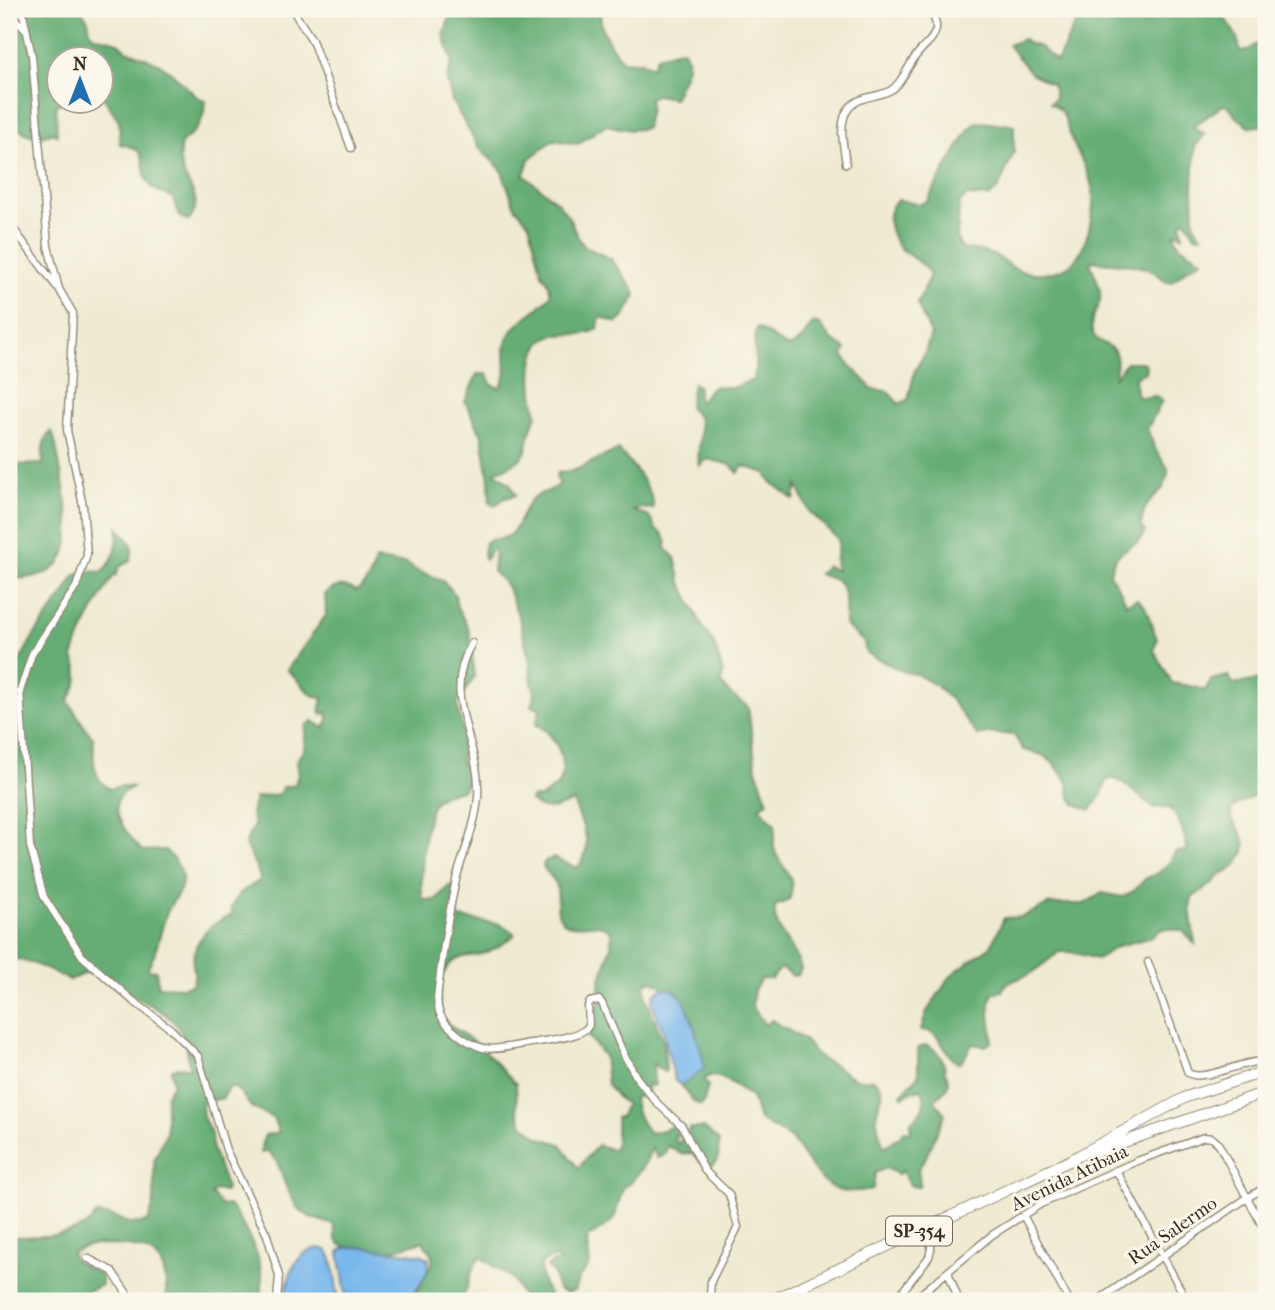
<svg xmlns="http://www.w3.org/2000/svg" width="1275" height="1310" viewBox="0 0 1275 1310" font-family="'IM FELL French Canon',serif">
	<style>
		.forest { fill: #65ad74; stroke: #506c49; stroke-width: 2 }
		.water { fill: #78b7ec; stroke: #5a7085; stroke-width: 2 }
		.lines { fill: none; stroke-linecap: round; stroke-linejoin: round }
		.minor-casing { stroke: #958a78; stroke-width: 9 }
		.primary-casing { stroke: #958a78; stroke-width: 12 }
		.minor { stroke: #fff; stroke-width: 6 }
		.primary { stroke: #fff; stroke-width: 10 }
		.labels { text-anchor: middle; stroke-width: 6; stroke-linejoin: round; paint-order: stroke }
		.shield { fill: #fbf7ec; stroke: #75685c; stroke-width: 2 }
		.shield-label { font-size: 18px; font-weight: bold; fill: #3b2a1e }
		.street-label { font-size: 19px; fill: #3b2a1e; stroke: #fbf7ec }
	</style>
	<rect width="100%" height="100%" fill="#fbf7ec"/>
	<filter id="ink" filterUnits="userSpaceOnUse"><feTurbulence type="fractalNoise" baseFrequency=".0143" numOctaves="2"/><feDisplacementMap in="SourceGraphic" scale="14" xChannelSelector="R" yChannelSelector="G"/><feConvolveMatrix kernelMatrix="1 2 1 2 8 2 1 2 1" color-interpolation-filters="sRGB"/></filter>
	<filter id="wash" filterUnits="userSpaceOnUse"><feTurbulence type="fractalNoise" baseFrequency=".00686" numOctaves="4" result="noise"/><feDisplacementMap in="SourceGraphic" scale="28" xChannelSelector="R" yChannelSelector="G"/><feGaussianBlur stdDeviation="1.57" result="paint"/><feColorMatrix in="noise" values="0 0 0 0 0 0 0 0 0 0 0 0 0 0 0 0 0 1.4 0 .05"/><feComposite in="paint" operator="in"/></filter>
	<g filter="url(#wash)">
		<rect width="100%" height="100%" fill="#efead1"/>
		<!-- forest -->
		<path class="forest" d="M9 9H80L88 20 90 32 94 36 115 41 127 50 158 63 172 73 197 97 206 101C204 120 197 132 181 143 180 149 179 155 180 161 182 184 207 196 189 221L180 217 172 197C165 194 156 192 151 186 135 168 156 150 120 144L119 121 102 95V60H60L61 102 56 106 57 136 53 132C34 141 25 133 9 122Z
			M452 9H601C597 27 611 48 623 61L642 62 652 67 657 56 683 49C695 65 679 81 674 98L656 95 649 98 650 107 646 128 631 130 605 125 578 144 553 140 529 159 524 175 558 203 570 219 578 238 585 247 610 258 633 288 636 295 624 317 617 323 602 317 599 320 598 329C583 337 571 333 555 335 524 340 532 393 537 415 518 450 541 454 495 472L510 484 516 495 505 498 495 505 490 504 489 480 482 435 465 402 477 374H487L491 384 500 388C512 371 500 355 508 338 516 319 541 311 551 294L548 282 542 274 529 223 515 207 501 169 479 148 452 101 447 80 452 61 444 35Z
			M1082 9H1218C1227 22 1239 35 1240 51L1248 50 1266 38V125L1251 127 1235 116 1230 107 1223 105 1193 127 1205 134 1195 147 1193 189 1194 225 1202 236H1195L1185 219 1181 224 1183 236 1175 233 1174 235 1179 245 1202 260 1187 269 1172 282H1166C1149 261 1117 265 1093 261L1090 263C1094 273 1102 289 1100 300 1097 311 1089 319 1092 331 1098 352 1125 335 1114 379L1126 362H1143L1146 365 1145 372 1135 377 1136 393 1141 398 1156 396 1162 401 1147 429 1156 451 1168 468V474L1163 488 1149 502 1144 511 1141 525 1145 532C1134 553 1115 545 1110 573 1115 585 1123 592 1126 604L1137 599 1145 606 1157 639 1154 650 1172 683 1195 687 1205 691 1211 680 1229 676 1232 682 1235 684 1258 680 1266 687V793C1191 814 1263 826 1240 859 1233 869 1230 872 1219 875L1214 882 1192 898 1190 908 1195 944 1183 931 1167 928 1160 930 1152 937 1118 946 1097 959 1071 952H1059L1032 973 1006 984 1002 991 993 994C985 1008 994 1026 992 1042L985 1046 972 1044 963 1060 958 1063C942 1054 943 1030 921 1030L926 1013 947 981 955 972 991 946 1004 918 1022 917 1050 904H1084L1102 893 1123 897 1136 889 1146 878 1157 874 1170 862 1175 852 1187 851C1187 841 1177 808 1165 807 1161 806 1158 808 1154 808L1122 782 1112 778 1106 781C1105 793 1097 799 1091 810L1075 804 1070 796 1068 782 1055 765 1043 755 1023 750 1014 735 992 733 978 736 951 700 937 686 916 674 904 672 866 653 864 642 845 625C845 611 849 589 835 580 830 577 825 577 819 574L827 566 837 571C832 557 840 551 838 539L809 511 797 485 794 500 770 481 766 473 743 466 738 473 731 465 708 459 699 466C696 450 703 436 699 420 698 415 692 411 689 407L693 383 698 386V399L700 402 707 392 715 386 732 388 753 380C759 363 751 344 757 328 768 333 779 344 790 347L801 340 813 323 820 325 832 340 846 349 843 354C848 369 864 375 871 389L887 391 899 404 908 400 915 370 924 355 931 334 917 304 930 275C924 263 911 258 901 249 889 236 882 212 898 200L920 204 927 201 969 129 978 122 1014 125V152L998 189 989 197 966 196 959 204 957 239 962 249C972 249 983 251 993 255 1001 258 1008 265 1016 269 1028 275 1050 274 1063 269 1086 260 1097 209 1092 187 1088 169 1078 155 1071 138 1065 125 1067 110 1050 103L1055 98 1053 85 1031 73 1008 45 1024 39 1027 43 1040 47 1057 62Z
			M52 431C57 445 58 459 61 473 67 502 81 558 46 573 35 578 20 578 9 580V465L43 464C42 451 42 440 52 431Z
			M618 450C630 461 656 494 653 509L641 508 633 511C646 514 652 516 655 529L663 534 667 543 665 547 675 558 681 582 702 626 714 644 723 673 721 683 730 694 748 707 756 768 768 802 759 807 775 824C776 832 773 839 774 847 776 865 800 875 789 900L775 906C771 931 797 947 801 969L798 975 793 976 781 968 771 979H761L754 990 752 1006 765 1025 772 1020C781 1027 790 1031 800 1037 809 1042 811 1052 819 1057 823 1061 829 1062 834 1065 848 1074 855 1083 873 1079 893 1093 874 1101 877 1120 878 1128 881 1139 884 1147L900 1136 904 1131 911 1132V1121C921 1115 928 1101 922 1089L909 1092 903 1097 901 1094 918 1076V1048L926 1045C938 1051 944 1058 945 1072 946 1073 949 1082 948 1083 948 1091 938 1095 934 1100L945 1114 925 1159 918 1169 920 1184 918 1187C907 1187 906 1180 903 1171L898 1174 886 1168 875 1173 873 1188 870 1191C858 1189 843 1195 833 1188 814 1177 804 1154 791 1139 786 1134 766 1125 759 1120L752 1097C738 1088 723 1073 706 1077L704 1080 708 1086 703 1104 700 1105 694 1102 679 1082 667 991 659 984 650 980 645 985 646 997 664 1044 666 1071 664 1072 653 1064 654 1086 647 1085 648 1101 639 1096 634 1098C635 1110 641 1128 652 1133L675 1126 678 1130 675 1141 678 1144 690 1128H704L719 1141 718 1160 713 1165H704L692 1153 681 1154 668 1146 663 1156 657 1158 652 1148 644 1166 633 1180 623 1188 614 1220 588 1238 587 1245 590 1264 579 1278 574 1291 566 1293 558 1290 553 1273 547 1267 552 1263 559 1262 560 1259 551 1258 541 1264C539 1277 546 1289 552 1301H525L512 1278 480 1257C469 1270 470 1287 461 1301H408L418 1290 433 1262 430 1250 426 1247 423 1241 376 1255 340 1245 336 1239 334 1225 310 1217 296 1207C294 1199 289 1194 286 1186 280 1172 280 1162 268 1151L261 1153V1146L265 1135 279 1133 273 1118 251 1107 240 1092 233 1087 228 1088 223 1098 204 1102 202 1106 203 1117 211 1133 212 1149 226 1186 225 1192 216 1190 211 1194 222 1206 229 1205 233 1210C253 1242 266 1262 261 1301H166C169 1258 154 1246 113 1245 97 1245 85 1245 71 1253L75 1261 101 1275V1285C71 1302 42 1296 9 1298V1237C31 1237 85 1238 95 1215 120 1212 120 1228 148 1222L154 1202V1161L166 1133V1096L173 1083 171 1070 178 1067 190 1068C187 1053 187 1040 178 1027 165 1010 141 1000 124 992 113 986 103 977 92 970L70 980C49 971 32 960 9 958V675L22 657 33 637 64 594 75 576 83 571 103 572C115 559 118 546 118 528 129 541 136 542 130 561L119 567 117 574 112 578C97 604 81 629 73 658 82 675 78 684 68 701 77 713 83 727 94 739 93 757 92 780 110 789L121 786 133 787C128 790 122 792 119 797 109 813 132 841 143 851L165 850C173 857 181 866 182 877 184 890 172 900 167 912 160 931 158 950 148 968L150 971 156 970 158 986 182 987 192 985C198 969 191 972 193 958 196 936 213 922 232 915L231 907 239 894 260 880C260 870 249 855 245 844L254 825 251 814 255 798 279 794 283 787 295 785 298 774 296 762 304 749 306 726 313 721 324 728 328 720 327 712 322 714 320 712 323 698C307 698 300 679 287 670L326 615 325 594C333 585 346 585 356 591 366 587 374 571 375 560L407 564 417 571 441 579 449 587 455 595 457 607 469 629 475 676 457 703 463 732 461 761C466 773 475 775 462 790 453 792 443 794 436 800 423 814 421 877 422 897L426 900H435L449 886 453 885C459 895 452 908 459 918L500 924 514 933V936C505 942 495 950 485 953 476 956 466 955 458 959 437 968 437 1000 442 1019L482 1048 516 1084 517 1110 523 1124 538 1137 561 1144 578 1168 598 1145 613 1150 616 1142V1118L621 1116 626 1104 619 1099 607 1085 604 1056 587 1035 593 1010 601 1000 600 982 611 946V932C598 917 576 932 564 922 552 912 561 897 556 884 554 878 546 873 543 866L545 861 554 858 577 868C596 847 582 825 573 801 556 809 545 814 530 800L532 797 541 798C546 793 555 789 559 783 570 765 555 731 536 725L540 708 532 706 535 691 532 685 530 662 519 618 507 586 493 571 495 549 493 548 485 560 483 554 485 542C493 538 499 540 506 537 519 531 522 510 531 500 539 491 551 493 560 484L556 477 557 473 573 471Z"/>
		<!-- water -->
		<path class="water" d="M671 988C675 992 680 995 683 999 689 1008 705 1061 704 1069L681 1085 675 1081 663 1031 652 1002 655 993 662 989Z
			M361 1247 423 1255 429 1260C428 1278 417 1289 406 1301H347L339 1252 345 1248Z
			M319 1248 327 1250 332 1259 339 1301H283C289 1279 292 1252 319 1248Z"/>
	</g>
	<g filter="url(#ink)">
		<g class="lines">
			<defs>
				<path id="minor" d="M22 9 32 56 48 246 59 289 73 313 67 430 83 506 87 555 76 587 32 654 20 691 30 846 44 897 82 956 132 1000 171 1029 198 1056 226 1150 267 1235 279 1276 277 1301
					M292 9 312 40 351 148
					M9 12 27 32
					M846 164C844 148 838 126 847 111 858 94 876 99 891 90 903 83 909 62 920 51 926 44 934 39 936 29 937 22 933 15 930 9
					M9 223 56 286
					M472 643C439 697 482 743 478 797 476 825 463 853 456 880 449 911 444 943 440 974 439 986 435 1000 439 1011 443 1026 468 1044 483 1048 496 1051 517 1045 531 1043 544 1041 584 1037 589 1025L588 1006 590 1002 599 1000 602 1003 624 1055 637 1078 658 1104 682 1126 705 1171 729 1194 738 1227 711 1281 710 1295 714 1301
					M1148 962 1188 1073C1204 1083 1245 1059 1266 1061
					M1116 1170 1187 1301
					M1023 1215 1069 1301
					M87 1258 112 1271 132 1301
					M948 1272 959 1301
					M73 1301 131 1300
					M895 1301 929 1257 931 1249V1225
					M918 1301 922 1293 992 1235 1041 1204 1137 1161 1204 1137 1212 1138 1218 1143 1266 1233
					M1097 1301 1247 1198 1266 1187"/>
				<path id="primary" d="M1090 1154 1266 1092
					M770 1301 1069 1161 1186 1097 1266 1071"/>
			</defs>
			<!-- minor casing -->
			<use href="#minor" class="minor-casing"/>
			<!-- primary casing -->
			<use href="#primary" class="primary-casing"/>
			<!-- minor -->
			<use href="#minor" class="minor"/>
			<!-- primary -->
			<use href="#primary" class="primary"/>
		</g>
	</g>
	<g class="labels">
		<!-- shield labels -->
		<rect class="shield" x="886" y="1216.5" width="66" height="29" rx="5"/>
		<g class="shield-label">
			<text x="919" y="1237">SP-354</text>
		</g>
		<!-- street labels -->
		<g class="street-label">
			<text transform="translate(1069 1177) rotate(-26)" y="7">Avenida Atibaia</text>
			<text transform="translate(1172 1230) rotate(-35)" y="7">Rua Salermo</text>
		</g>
	</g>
	<!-- margin -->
	<rect width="1275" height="1310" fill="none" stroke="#fbf7ec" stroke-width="35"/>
	<!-- north arrow -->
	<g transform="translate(80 80)"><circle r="33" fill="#fbf7ec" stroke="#aea59a" stroke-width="2"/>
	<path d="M0-5L12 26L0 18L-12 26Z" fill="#1f6fb2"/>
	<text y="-10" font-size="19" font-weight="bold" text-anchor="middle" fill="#3b2a1e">N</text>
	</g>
</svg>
